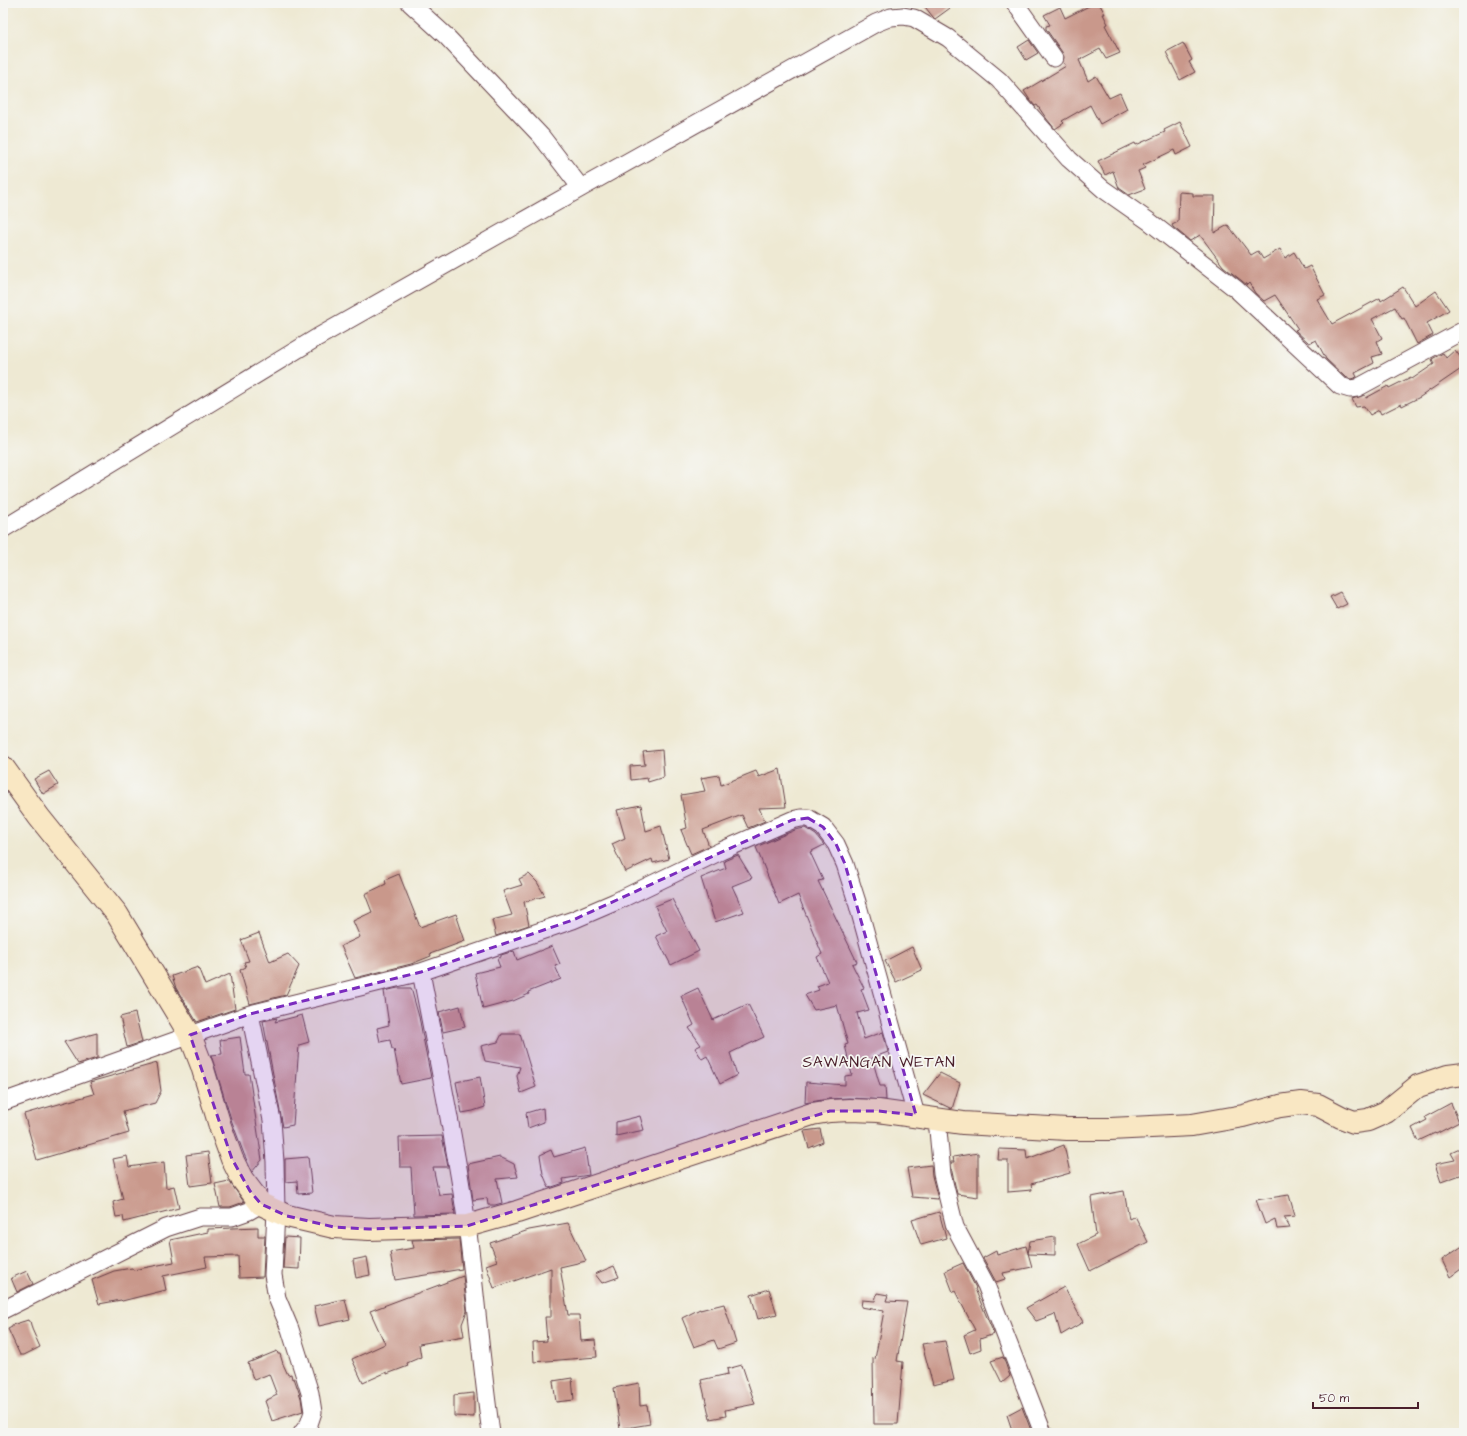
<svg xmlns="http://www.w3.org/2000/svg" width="1467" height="1436" viewBox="0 0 1467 1436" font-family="'Architects Daughter',sans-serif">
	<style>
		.building { fill: #c9988b }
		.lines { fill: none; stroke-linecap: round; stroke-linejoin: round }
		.street-casing { stroke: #633d44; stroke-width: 19 }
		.secondary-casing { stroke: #633d44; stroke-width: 24 }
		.street { stroke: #fff; stroke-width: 17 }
		.secondary { stroke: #f9e7c3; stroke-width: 22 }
		.marked { fill: #7b2cbf; fill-opacity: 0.2; stroke: #7b2cbf; stroke-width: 3; stroke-dasharray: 8 5; stroke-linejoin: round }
		.labels { text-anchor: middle; stroke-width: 3.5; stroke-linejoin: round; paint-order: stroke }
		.quarter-label { font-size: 15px; letter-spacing: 1px; fill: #4a1f2b; stroke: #f6f6f2 }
	</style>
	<rect width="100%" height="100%" fill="#f6f6f2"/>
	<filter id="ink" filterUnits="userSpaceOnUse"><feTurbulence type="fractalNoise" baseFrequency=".025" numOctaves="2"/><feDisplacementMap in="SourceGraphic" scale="8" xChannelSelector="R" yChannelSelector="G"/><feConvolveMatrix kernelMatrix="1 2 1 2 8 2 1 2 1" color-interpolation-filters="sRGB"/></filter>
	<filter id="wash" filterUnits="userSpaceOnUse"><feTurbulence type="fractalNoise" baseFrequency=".012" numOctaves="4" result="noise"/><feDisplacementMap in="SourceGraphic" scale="16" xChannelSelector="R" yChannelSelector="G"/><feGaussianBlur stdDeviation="0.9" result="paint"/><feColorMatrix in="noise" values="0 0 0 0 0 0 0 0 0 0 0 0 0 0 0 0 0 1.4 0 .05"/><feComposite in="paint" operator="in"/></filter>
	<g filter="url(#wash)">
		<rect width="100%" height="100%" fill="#eee9d3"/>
		<g id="blocks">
			<!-- building -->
			<path class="building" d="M922 3H957L935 19 933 17Z
				M1095 3H1099L1105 14H1103L1108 24 1105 25 1120 53 1106 59 1100 49 1079 60 1088 81 1096 76 1109 98 1120 93 1127 109 1100 124 1090 105 1062 121 1064 123 1055 129 1046 118 1037 105 1035 106 1030 100 1024 91 1066 66 1063 62 1064 57 1062 52 1046 29V26L1050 25 1044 15 1060 7 1065 18Z
				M1029 40 1038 53 1026 60 1018 47Z
				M1183 43 1192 60 1189 62 1195 72 1180 80 1166 52Z
				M1180 122 1192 147 1176 155 1174 150 1143 165 1145 168 1138 171 1145 189 1129 195 1119 188 1113 171 1105 175 1098 161 1135 143 1136 145 1165 132 1164 130Z
				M1179 192 1193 193V196H1215L1214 233 1228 225 1251 255 1258 251 1263 259 1280 249 1285 258 1294 252 1304 269 1310 266 1325 295 1317 299 1332 324 1380 298 1381 301 1403 287 1415 306 1436 291 1449 310 1427 323 1433 335 1417 344 1404 318 1402 319 1395 307 1372 319 1382 338 1377 341 1382 354 1372 357 1374 363 1355 373 1357 377 1351 379 1345 377 1326 359 1316 340 1309 343 1295 330 1298 329 1275 295 1264 301 1255 293 1249 283 1247 285 1223 266 1200 235 1190 241 1173 227 1172 225 1178 222Z
				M1455 350 1464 362V367L1420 397 1402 406 1401 404 1381 414 1379 410 1370 415 1364 406 1356 407 1352 399 1365 395 1366 398 1388 386 1389 388 1411 377 1412 379 1434 364 1432 359 1443 353 1446 358Z
				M1340 592 1347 604 1337 609 1330 597Z
				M662 750 664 777 648 782 647 778 631 780 630 766 645 765 643 752Z
				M780 769 786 807 759 808 765 821 748 828 742 815 703 830 709 846 691 854 681 830 687 828 681 795 705 791 701 778 719 775 721 785 756 771 759 777Z
				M49 771 58 785 43 794 34 779Z
				M641 805 646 831 661 826 669 859 653 863 652 859 625 872 612 844 625 838 617 810Z
				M805 828 816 835 824 845 810 852 823 880 818 881 857 962 852 964 864 988 861 989 869 1010 857 1013 864 1039 883 1032 888 1052 872 1058 880 1086H885L886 1100 849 1098 828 1099 805 1103 806 1082 845 1085V1076L852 1075 845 1045 848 1044 837 1005 814 1010 805 995 819 990 817 986 828 982 817 957 822 954 798 895 779 904 756 847 795 830Z
				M738 855 752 878 732 886 744 912 715 922 701 878 726 868 724 861Z
				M399 874 420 927 456 914 465 941 430 954 431 956 411 964 355 978 341 946 360 937 353 921 372 912 365 894 386 884 385 880Z
				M529 874 537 882 545 896 524 902 529 925 496 936 492 920 512 915 503 891 522 885 519 879Z
				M672 899 699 951 671 965 656 936 667 931 655 906Z
				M259 933 270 962 288 954 299 966 286 995 250 1004 240 970 246 967 244 962 249 961 241 940Z
				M552 946 560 964 555 966 561 979 528 992 529 994 513 1001 483 1009 475 973 500 967 497 959 501 957V955L514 951 517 960Z
				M912 947 922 970 896 982 885 961Z
				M198 967 205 985 230 974 235 1009 197 1022 176 988 172 976Z
				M398 988H411L419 1017 431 1078 401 1084 394 1049H392L390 1040 380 1042 377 1028 389 1025 384 991Z
				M698 988 713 1020 748 1004 764 1037 730 1053 737 1075 720 1084 707 1056 702 1059 695 1048 701 1045 689 1028 694 1025 681 996Z
				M460 1006 465 1027 443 1032 439 1012Z
				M135 1013 142 1042 127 1047 120 1017Z
				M302 1015 309 1042 299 1045 293 1125 283 1127 263 1021 277 1018 275 1022Z
				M97 1033V1058L78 1064 64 1042Z
				M502 1034H520L536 1087 521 1093 517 1076 520 1067 485 1061 481 1046 498 1042Z
				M240 1037 245 1074H249L262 1160 252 1172 244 1154 232 1122 211 1055 222 1054 220 1040Z
				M157 1063 161 1091 155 1103 123 1111 129 1133 37 1160 24 1114 94 1094 90 1082Z
				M940 1073 960 1083 952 1109 923 1095Z
				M480 1077 485 1107 473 1111 462 1113 456 1082Z
				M1451 1103 1459 1122 1436 1134 1435 1133 1418 1141 1412 1128 1427 1120 1425 1117Z
				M543 1108 544 1122 528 1128 526 1113Z
				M640 1116 644 1130 616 1136V1122Z
				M820 1129 823 1142 809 1148 804 1131Z
				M442 1136 448 1167H433L439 1195 452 1194 455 1214 414 1215 411 1167H400L399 1137Z
				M1064 1145 1070 1173 1031 1184 1032 1190 1008 1192V1160H998L999 1149 1026 1150 1027 1159Z
				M1464 1147V1176L1463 1174 1441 1182 1435 1164 1455 1160 1451 1153Z
				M585 1148 589 1175 563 1179 564 1183 549 1188 543 1174 540 1155 551 1150 554 1157Z
				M208 1152 212 1183 190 1186 186 1155Z
				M978 1153V1197L957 1194 952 1172 951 1162H954L953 1157Z
				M127 1156 129 1167 164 1162 166 1188 174 1186 179 1208 124 1222 123 1216 116 1217 113 1202 123 1199 113 1159Z
				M308 1157 312 1193 298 1194 297 1181 285 1182V1159Z
				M500 1157 514 1164 518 1177 497 1179 502 1203 495 1205H488L487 1198 473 1200 468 1164Z
				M931 1165 932 1176 938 1199 912 1197 907 1168Z
				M229 1181 244 1202 230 1207H220L215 1184Z
				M1124 1191 1129 1219 1135 1216 1148 1242 1090 1271 1078 1244 1096 1235 1091 1197Z
				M1289 1195 1295 1216 1284 1217 1290 1228 1277 1229 1275 1219 1265 1224 1256 1200Z
				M939 1212 946 1238 921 1245 912 1220Z
				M568 1223 586 1261 560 1267 568 1315H579L581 1341 595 1340 597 1357 534 1362 533 1342 547 1341 545 1317H551V1268L494 1288 486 1265 497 1261 490 1243 529 1230Z
				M258 1227V1236H265L263 1277 239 1278 238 1256 205 1257 207 1267 163 1276 166 1290 122 1301 121 1300 99 1304 92 1280 114 1271 132 1268 133 1270 174 1262 170 1240 208 1232V1229Z
				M285 1237 300 1238 299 1269 283 1268Z
				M1055 1237V1255L1028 1254 1030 1241Z
				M459 1239 462 1269 395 1280 390 1252 414 1248 412 1240Z
				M1464 1245V1267L1450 1277 1442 1260Z
				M1026 1246 1032 1267 1003 1273 1005 1279 996 1282 983 1258 996 1251 997 1255Z
				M367 1257 370 1275 356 1278 353 1260Z
				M963 1263 976 1288 975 1289 994 1334 980 1339 981 1349 970 1353 964 1335 975 1330 955 1291 953 1292 945 1271Z
				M614 1266 619 1277 602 1283 595 1274Z
				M27 1271 33 1284 17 1292 11 1278Z
				M463 1276 467 1311 462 1324 464 1336 419 1344 421 1357 407 1363 408 1366 387 1374V1372L363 1383 352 1359 385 1344 370 1311Z
				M1064 1287 1083 1322 1061 1335 1055 1314 1036 1321 1026 1308Z
				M769 1289 777 1314 758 1319 751 1295Z
				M877 1293 888 1295 886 1301 907 1302 897 1361 903 1362 898 1424H874L873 1358 875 1359 884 1311 861 1307 862 1300 875 1301Z
				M345 1299 350 1319 319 1326 314 1306Z
				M724 1304 736 1343 718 1349 714 1340 694 1347 682 1318 700 1309V1310Z
				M28 1320V1321H30L32 1329 40 1347 24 1355H20L8 1329 12 1327V1325Z
				M945 1341 954 1380 933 1385 922 1344Z
				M277 1351 278 1354H280L283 1364 288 1375 291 1374 292 1379 294 1378 301 1398 303 1411 272 1421 265 1401 277 1395 269 1374 254 1380 253 1379 248 1363Z
				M1003 1357 1010 1376 1002 1383 991 1361Z
				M742 1365 755 1404 725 1410 726 1416 710 1419 701 1380 728 1374 727 1369Z
				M572 1378 574 1400 556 1402 553 1381Z
				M639 1383 640 1406 647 1405 650 1424 620 1429 614 1388Z
				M474 1393V1417L454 1416V1395Z
				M1022 1407 1032 1433H1013L1007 1415Z"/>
		</g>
	</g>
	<g filter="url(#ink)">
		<use href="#blocks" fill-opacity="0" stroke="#633d44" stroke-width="1"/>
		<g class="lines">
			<defs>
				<path id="street" d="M410 3 446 36 541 136 581 188
					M1015 3 1054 58
					M3 529 318 337 581 188 876 23 891 17 903 16 914 18 948 38 999 80 1069 159 1103 189 1150 222 1236 289 1340 386 1350 389 1357 388 1464 330
					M421 972 573 920 615 902 721 851 792 820 801 818H808L823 827 836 844 845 864 857 902 916 1115
					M250 1014 272 1120 275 1162 276 1211 273 1275 277 1298 290 1329 310 1393 313 1412 309 1424 302 1433
					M3 1102 250 1014 421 972C437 1056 455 1140 467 1225 476 1294 481 1364 491 1433
					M937 1119 942 1174 955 1227 986 1285 1043 1433
					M3 1310 166 1228 200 1217H232L249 1211 261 1204"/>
				<path id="secondary" d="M3 767 39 817 117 914 190 1035 202 1066 220 1126 232 1159 242 1179 261 1204 287 1216 334 1227 369 1229 467 1226 517 1212 812 1114 830 1111 850 1110 878 1111 963 1123 1067 1129H1110L1192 1125 1243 1116 1280 1106 1301 1103 1318 1105 1341 1117 1354 1122 1368 1120 1386 1112 1418 1086 1448 1076 1464 1074"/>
			</defs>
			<!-- street casing -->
			<use href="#street" class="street-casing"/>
			<!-- secondary casing -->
			<use href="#secondary" class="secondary-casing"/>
			<!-- street -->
			<use href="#street" class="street"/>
			<!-- secondary -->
			<use href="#secondary" class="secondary"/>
		</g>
	</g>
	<!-- marked area -->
	<path class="marked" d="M808 818 823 827 836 844 845 864 916 1115 878 1111H830L467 1226 369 1229 334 1227 287 1216 261 1204 250 1191 232 1159 190 1035 250 1014 421 972 573 920 792 820Z"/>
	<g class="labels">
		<!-- quarter labels -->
		<g class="quarter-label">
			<text x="879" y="1067">SAWANGAN WETAN</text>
		</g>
	</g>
	<!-- margin -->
	<rect width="1467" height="1436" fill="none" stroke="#f6f6f2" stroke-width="16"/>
	<!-- scale -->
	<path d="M1313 1402v6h105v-6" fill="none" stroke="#4a1f2b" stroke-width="2"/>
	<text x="1319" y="1402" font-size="12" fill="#4a1f2b" stroke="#f6f6f2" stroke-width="3" paint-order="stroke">50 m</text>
</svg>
